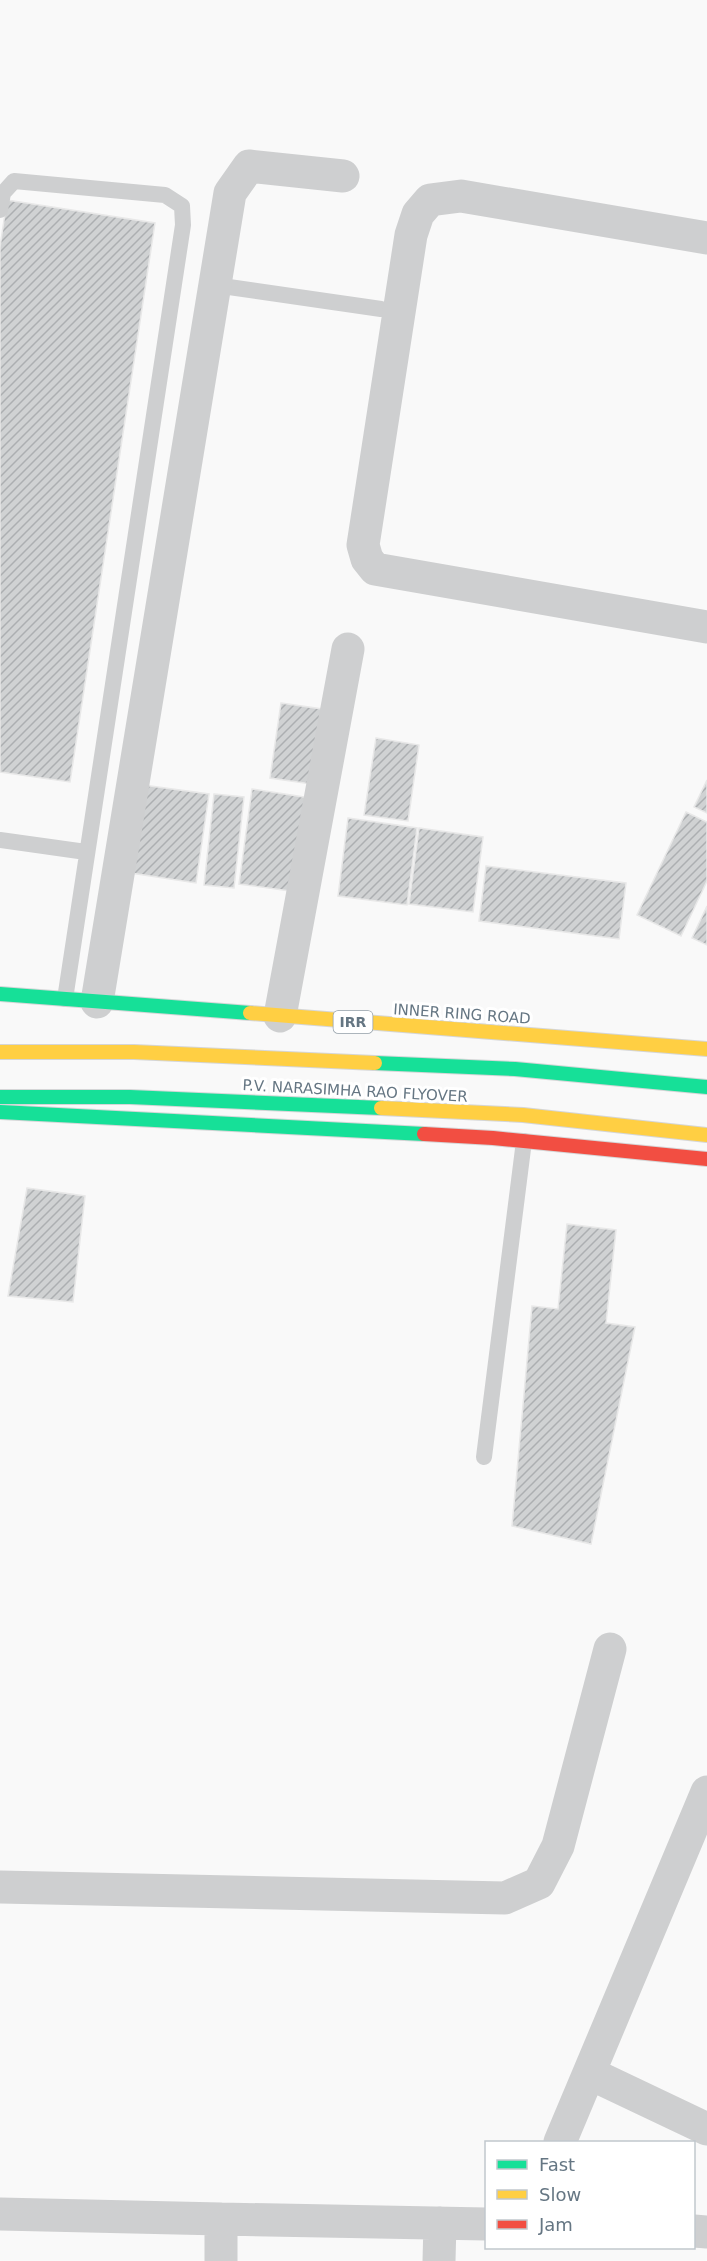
<svg xmlns="http://www.w3.org/2000/svg" width="707" height="2261" viewBox="0 0 707 2261" font-family="'DejaVu Sans',sans-serif">
	<style>
		.building { fill: url(#building-hatch); stroke: #e8e8e8; stroke-width: 1.5 }
		.lines { fill: none; stroke-linecap: round; stroke-linejoin: round }
		.fast-casing { stroke: #d5d6d7; stroke-width: 16 }
		.slow-casing { stroke: #d5d6d7; stroke-width: 16 }
		.jam-casing { stroke: #d5d6d7; stroke-width: 16 }
		.lane { stroke: #cecfd0; stroke-width: 16 }
		.street { stroke: #cecfd0; stroke-width: 33 }
		.fast { stroke: #16e098; stroke-width: 14 }
		.slow { stroke: #ffcf43; stroke-width: 14 }
		.jam { stroke: #f24e42; stroke-width: 14 }
		.labels { text-anchor: middle; stroke-width: 6; stroke-linejoin: round; paint-order: stroke }
		.shield { fill: #fff; stroke: #939fa8; stroke-width: 1.5 }
		.shield-label { font-size: 14px; font-weight: bold; fill: #657683 }
		.street-label { font-size: 15px; fill: #657683; stroke: #fff }
	</style>
	<defs>
		<pattern id="building-hatch" width="6" height="6" patternUnits="userSpaceOnUse" patternTransform="scale(1.5)"><rect width="6" height="6" fill="#d0d2d3"/><path d="M-1 1l2-2M0 6l6-6M5 7l2-2" fill="none" stroke="#acafb1"/></pattern>
	</defs>
	<rect width="100%" height="100%" fill="#f9f9f9"/>
	<!-- building -->
	<path class="building" d="M7 200 155 223 70 782 0 772V247Z
		M281 703 322 709 311 784 270 778Z
		M376 738 419 745 408 821 364 815Z
		M707 780V813L694 807Z
		M143 785 209 794 196 883 131 873Z
		M252 789 310 798 297 892 239 884Z
		M214 794 244 797 234 888 204 885Z
		M686 812 707 822V881L681 936 637 915Z
		M348 818 417 828 407 905 338 896Z
		M419 828 483 837 473 912 409 904Z
		M486 866 626 883 619 939 479 921Z
		M707 906V945L692 938Z
		M27 1188 85 1196 73 1302 8 1296Z
		M567 1224 616 1230 606 1323 635 1327 591 1544 512 1526 532 1306 558 1309Z"/>
	<g class="lines">
		<defs>
			<path id="fast" d="M0 994 250 1013
				M375 1063 515 1069 707 1087
				M0 1097H130L381 1108
				M0 1112 424 1134"/>
			<path id="slow" d="M250 1013 707 1049
				M0 1052H134L375 1063
				M381 1108 523 1115 707 1135"/>
			<path id="jam" d="M424 1134 493 1138 707 1159"/>
		</defs>
		<!-- fast casing -->
		<use href="#fast" class="fast-casing"/>
		<!-- slow casing -->
		<use href="#slow" class="slow-casing"/>
		<!-- jam casing -->
		<use href="#jam" class="jam-casing"/>
		<!-- lane -->
		<path class="lane" d="M0 210 3 193 14 181 165 195 182 206 183 225 65 999
			M215 285 381 309
			M0 840 86 852
			M484 1457 524 1141"/>
		<!-- street -->
		<path class="street" d="M707 238 461 196 430 200 418 214 411 235 363 545 367 559 375 569 707 627
			M97 1002 230 193 249 166 343 176
			M280 1016 348 649
			M0 1887 505 1898 539 1883 558 1846 610 1649
			M589 2073 707 2129
			M560 2142 707 1792
			M0 2214 221 2219
			M694 2231 707 2232
			M221 2261V2219L486 2224
			M439 2261 440 2223"/>
		<!-- fast -->
		<use href="#fast" class="fast"/>
		<!-- slow -->
		<use href="#slow" class="slow"/>
		<!-- jam -->
		<use href="#jam" class="jam"/>
	</g>
	<g class="labels">
		<!-- shield labels -->
		<rect class="shield" x="333.5" y="1011" width="39" height="22" rx="4.5"/>
		<g class="shield-label">
			<text x="353" y="1027">IRR</text>
		</g>
		<!-- street labels -->
		<g class="street-label">
			<text transform="translate(462 1014) rotate(4)" y="5">INNER RING ROAD</text>
			<text transform="translate(355 1091) rotate(3)" y="5">P.V. NARASIMHA RAO FLYOVER</text>
		</g>
	</g>
	<!-- legend -->
	<rect x="485" y="2141" width="210" height="108" fill="#ffffff" stroke="#c1c8cd" stroke-width="1.5"/>
	<rect x="497" y="2160" width="30" height="9" fill="#16e098" stroke="#c1c8cd" stroke-width="1.5"/>
	<text x="539" y="2171" font-size="18" fill="#657683">Fast</text>
	<rect x="497" y="2190" width="30" height="9" fill="#ffcf43" stroke="#c1c8cd" stroke-width="1.5"/>
	<text x="539" y="2201" font-size="18" fill="#657683">Slow</text>
	<rect x="497" y="2220" width="30" height="9" fill="#f24e42" stroke="#c1c8cd" stroke-width="1.5"/>
	<text x="539" y="2231" font-size="18" fill="#657683">Jam</text>
</svg>
